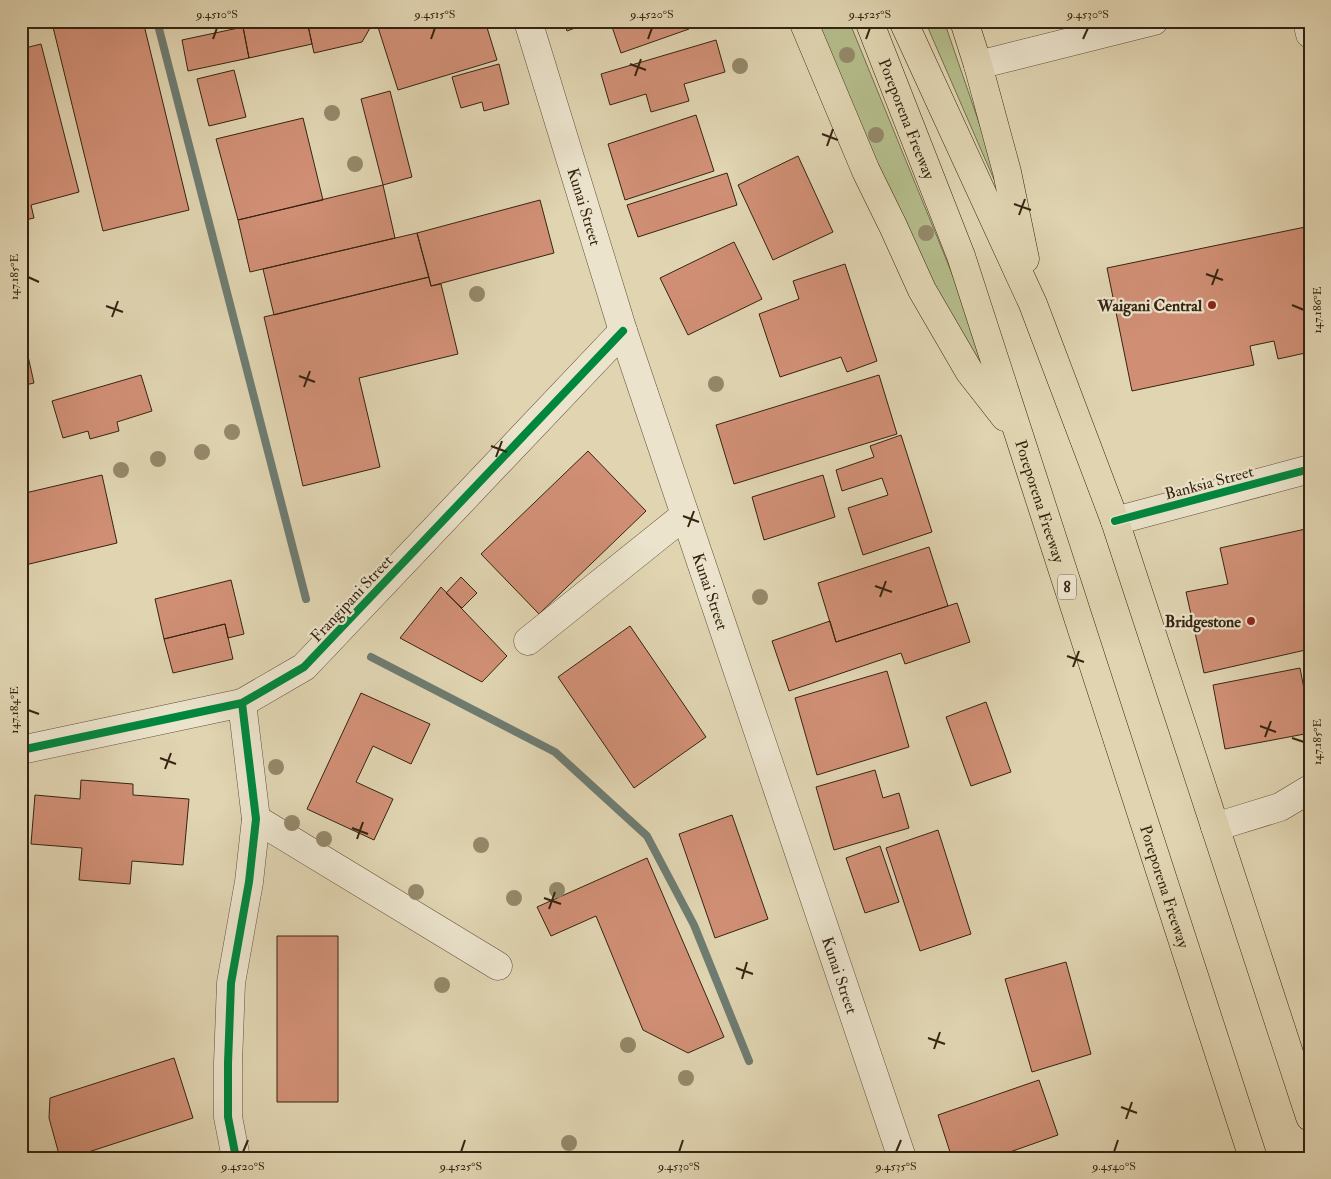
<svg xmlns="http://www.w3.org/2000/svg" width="1331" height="1179" viewBox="0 0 1331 1179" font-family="'IM FELL Double Pica',serif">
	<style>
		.green { fill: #b4bc8a; stroke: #75704d }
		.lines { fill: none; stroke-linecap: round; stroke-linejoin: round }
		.stream { stroke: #6e7c71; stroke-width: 8 }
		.building { fill: #d08f75; stroke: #362410 }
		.minor-casing { stroke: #605038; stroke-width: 29 }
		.highway-casing { stroke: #362410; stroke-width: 29 }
		.minor { stroke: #ebe3cc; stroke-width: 28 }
		.highway { stroke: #e0d4b1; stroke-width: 28 }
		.cycleway-casing { stroke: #ebe3cc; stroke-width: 11 }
		.cycleway { stroke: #00873e; stroke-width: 8 }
		.tree { fill: #948869 }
		.ticks { fill: none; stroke: #362410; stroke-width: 2 }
		.poi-dot { fill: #8f2418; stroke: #ebe3cc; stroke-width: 2 }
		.labels { text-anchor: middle; stroke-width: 4.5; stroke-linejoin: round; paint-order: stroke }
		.shield { fill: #ebe3cc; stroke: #6c5d48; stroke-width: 1 }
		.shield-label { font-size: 15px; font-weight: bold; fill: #362410 }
		.street-label { font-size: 16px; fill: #362410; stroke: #ebe3cc }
		.poi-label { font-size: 16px; font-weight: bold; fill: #362410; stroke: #ebe3cc; text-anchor: end }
		.neatline { fill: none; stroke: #362410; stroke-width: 2 }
		.ticks-label { font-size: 12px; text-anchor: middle; fill: #362410 }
	</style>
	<rect width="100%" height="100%" fill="#e0d4b1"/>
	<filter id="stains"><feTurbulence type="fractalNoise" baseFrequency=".004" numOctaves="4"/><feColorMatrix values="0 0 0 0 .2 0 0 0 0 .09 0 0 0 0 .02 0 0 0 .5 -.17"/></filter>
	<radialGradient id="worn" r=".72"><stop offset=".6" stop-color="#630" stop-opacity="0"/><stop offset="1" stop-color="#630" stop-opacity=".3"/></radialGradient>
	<!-- green -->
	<path class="green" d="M813 21H849L962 298 983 369 951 325Z
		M925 21H944L997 175 1002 198Z"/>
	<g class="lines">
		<!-- stream -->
		<path class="stream" d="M157 21 306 599
			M371 657 555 752 647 836 694 925 749 1061"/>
	</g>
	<!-- building -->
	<path class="building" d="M58 21H143L189 210 103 231 52 23Z
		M267 21H307L312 44 249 58 243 27Z
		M307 21H374L362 42 314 53Z
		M385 21H485L497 60 398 90 377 24Z
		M564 21H594L567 31Z
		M610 21H687L689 29 621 53Z
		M243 27 249 58 188 71 182 40Z
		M716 40 725 72 684 84 689 101 651 112 646 94 610 105 601 74Z
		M41 44 79 192 31 205 34 218 21 221V49Z
		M499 64 509 104 484 111 482 102 461 108 452 77Z
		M234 70 246 117 209 126 197 79Z
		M390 91 412 177 383 185 361 99Z
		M696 115 714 171 625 200 608 144Z
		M303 118 323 200 238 220 216 139Z
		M798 156 833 232 773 260 738 185Z
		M727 173 737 205 638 237 627 205Z
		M383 185 395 238 250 272 238 220Z
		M540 200 554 253 431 286 417 233Z
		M1310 226V352L1278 359 1274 341 1250 346 1254 365 1132 391 1107 268Z
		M417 233 429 277 274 315 263 269Z
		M734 242 762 299 688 335 660 278Z
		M845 264 877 361 847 372 841 357 780 377 759 314 799 299 793 281Z
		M429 277 431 286 441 284 458 354 359 378 380 467 303 486 264 317Z
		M28 356 34 383 21 386V358Z
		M141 375 152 411 117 422 119 431 90 439 88 431 63 438 52 401Z
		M879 375 897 434 734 484 716 425Z
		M901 435 932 532 863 555 848 508 888 495 882 478 842 491 836 470 874 457 870 446Z
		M588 451 646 511 539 614 481 554Z
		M102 475 117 543 21 566V494Z
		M823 475 835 517 764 540 752 497Z
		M1310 528V649L1204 673 1186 592 1228 584 1220 548Z
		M929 547 948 606 836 642 818 583Z
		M461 577 477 593 462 608 446 593Z
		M231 580 244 634 228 638 225 624 164 639 155 599Z
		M441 587 507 656 482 682 400 638Z
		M957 603 970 642 905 664 901 653 789 691 772 641 830 621 836 642Z
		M225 624 233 659 173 673 164 639Z
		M630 626 706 737 634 788 558 677Z
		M1300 668 1310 720V733L1225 749 1213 685Z
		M887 671 909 747 817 775 795 698Z
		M361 693 430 724 411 764 373 746 356 782 393 799 374 840 307 809Z
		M986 702 1011 772 971 786 946 717Z
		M875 770 883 798 899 793 909 828 834 850 816 787Z
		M81 780 133 784V795L189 799 183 865 132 861 130 884 79 880 82 848 31 844 35 795 80 799Z
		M732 815 768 919 715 938 679 834Z
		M938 830 971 934 920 951 886 848Z
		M880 846 899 902 865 913 846 858Z
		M647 858 724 1037 688 1053 643 1030 596 916 551 936 537 907Z
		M277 936H338V1102H277Z
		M1066 962 1091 1054 1032 1072 1005 979Z
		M174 1058 193 1118 70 1158H60L49 1118 50 1098Z
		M1039 1080 1058 1135 993 1158H952L938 1115Z"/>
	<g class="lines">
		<defs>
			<g id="minor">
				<path id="s1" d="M528 21 623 331 902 1158"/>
				<path d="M1307 21 1310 34"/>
				<path d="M978 65 1154 21"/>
				<path d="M1115 521 1310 469"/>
				<path d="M528 641 685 515"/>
				<path d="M21 750 242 703 304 667 623 331"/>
				<path d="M256 819 498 966"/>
				<path d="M1215 827 1280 807 1310 789"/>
				<path d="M236 1158 228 1117V1063L231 983 249 882 256 819 242 703"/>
			</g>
			<g id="highway">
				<path d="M803 21 866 171 893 226 922 290 969 371 1005 417"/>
				<path id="s2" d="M869 21 961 256 1253 1158"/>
				<path d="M903 21 1033 304 1115 521 1310 1117"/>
				<path d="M964 21 978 65 1007 172 1025 259"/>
			</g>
		</defs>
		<!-- minor casing -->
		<use href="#minor" class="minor-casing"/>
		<!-- highway casing -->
		<use href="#highway" class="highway-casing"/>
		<!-- minor -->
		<use href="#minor" class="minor"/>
		<!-- highway -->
		<use href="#highway" class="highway"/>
		<defs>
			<path id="cycleway" d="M1115 521 1310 469
				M21 750 242 703 304 667 623 331
				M236 1158 228 1117V1063L231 983 249 882 256 819 242 703"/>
		</defs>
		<!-- cycleway casing -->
		<use href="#cycleway" class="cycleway-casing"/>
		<!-- cycleway -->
		<use href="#cycleway" class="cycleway"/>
	</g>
	<!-- trees -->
	<g class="tree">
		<circle cx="847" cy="55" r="8"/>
		<circle cx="740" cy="66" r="8"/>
		<circle cx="332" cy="113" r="8"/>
		<circle cx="876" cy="135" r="8"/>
		<circle cx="355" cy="164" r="8"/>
		<circle cx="926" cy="233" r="8"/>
		<circle cx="477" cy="294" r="8"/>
		<circle cx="716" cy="384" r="8"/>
		<circle cx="232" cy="432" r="8"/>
		<circle cx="202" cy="452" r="8"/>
		<circle cx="158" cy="459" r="8"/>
		<circle cx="121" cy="470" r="8"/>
		<circle cx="760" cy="597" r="8"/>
		<circle cx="276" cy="767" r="8"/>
		<circle cx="292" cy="823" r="8"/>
		<circle cx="324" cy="839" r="8"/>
		<circle cx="481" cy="845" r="8"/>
		<circle cx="557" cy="890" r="8"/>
		<circle cx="416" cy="892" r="8"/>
		<circle cx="514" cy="898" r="8"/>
		<circle cx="442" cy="985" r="8"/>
		<circle cx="628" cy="1045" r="8"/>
		<circle cx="686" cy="1078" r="8"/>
		<circle cx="569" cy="1143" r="8"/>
	</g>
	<!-- ticks -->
	<path class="ticks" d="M213 39 217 28M431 39 435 28M648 39 652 28M866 39 870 28M1083 39 1088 28M630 64 646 70M635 76 641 59M822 134 838 140M827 146 833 129M1014 204 1031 210M1019 215 1025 199M1206 274 1223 280M28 277 39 282M1212 285 1218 269M1292 305 1304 310M106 306 123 312M112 317 118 301M299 376 315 382M304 387 310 371M491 446 507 452M496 457 502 441M683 516 699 522M688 527 694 511M875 586 892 592M880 597 886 581M1067 656 1084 662M1073 667 1079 651M28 710 39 714M1260 726 1276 732M1265 737 1271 721M1292 738 1304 742M160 758 176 764M165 769 171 753M352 828 368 834M357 839 363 822M544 898 561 904M549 909 555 892M736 968 753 974M742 979 747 962M928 1038 945 1044M934 1049 940 1032M1121 1107 1137 1113M1126 1119 1132 1102M243 1152 248 1140M461 1152 465 1140M679 1152 683 1140M896 1152 901 1140M1114 1152 1118 1140"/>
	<!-- markers -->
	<g class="poi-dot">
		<circle cx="1212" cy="305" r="5"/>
		<circle cx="1251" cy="621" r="5"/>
	</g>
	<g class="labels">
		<!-- shield labels -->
		<rect class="shield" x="1058" y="574.5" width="18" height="25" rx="4"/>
		<g class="shield-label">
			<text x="1067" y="592">8</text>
		</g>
		<!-- street labels -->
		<g class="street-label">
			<text dy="6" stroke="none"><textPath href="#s2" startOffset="105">Poreporena Freeway</textPath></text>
			<text dy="6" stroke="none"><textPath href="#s1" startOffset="194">Kunai Street</textPath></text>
			<text transform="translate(1209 482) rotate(-15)" y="6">Banksia Street</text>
			<text dy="6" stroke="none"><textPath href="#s2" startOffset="510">Poreporena Freeway</textPath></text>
			<text dy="6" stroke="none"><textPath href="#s1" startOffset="599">Kunai Street</textPath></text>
			<text transform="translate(351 598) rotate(-47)" y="6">Frangipani Street</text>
			<text dy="6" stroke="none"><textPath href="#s2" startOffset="915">Poreporena Freeway</textPath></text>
			<text dy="6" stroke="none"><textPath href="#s1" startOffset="1004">Kunai Street</textPath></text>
		</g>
		<!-- poi labels -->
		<g class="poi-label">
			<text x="1202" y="311">Waigani Central</text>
			<text x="1241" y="627">Bridgestone</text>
		</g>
	</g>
	<!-- margin -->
	<rect width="1331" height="1179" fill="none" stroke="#e0d4b1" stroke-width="55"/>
	<rect x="28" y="28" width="1276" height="1124" class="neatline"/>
	<g class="ticks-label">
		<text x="217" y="18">9.4510°S</text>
		<text x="435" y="18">9.4515°S</text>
		<text x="652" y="18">9.4520°S</text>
		<text x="870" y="18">9.4525°S</text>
		<text x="1088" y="18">9.4530°S</text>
		<text transform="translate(14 277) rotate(-90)" y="4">147.185°E</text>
		<text transform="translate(1317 310) rotate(-90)" y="4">147.186°E</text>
		<text transform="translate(14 710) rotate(-90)" y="4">147.184°E</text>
		<text transform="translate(1317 742) rotate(-90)" y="4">147.185°E</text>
		<text x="243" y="1170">9.4520°S</text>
		<text x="461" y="1170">9.4525°S</text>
		<text x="679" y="1170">9.4530°S</text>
		<text x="896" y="1170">9.4535°S</text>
		<text x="1114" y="1170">9.4540°S</text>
	</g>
	<rect width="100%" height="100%" filter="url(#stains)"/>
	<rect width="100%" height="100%" fill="url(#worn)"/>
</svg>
